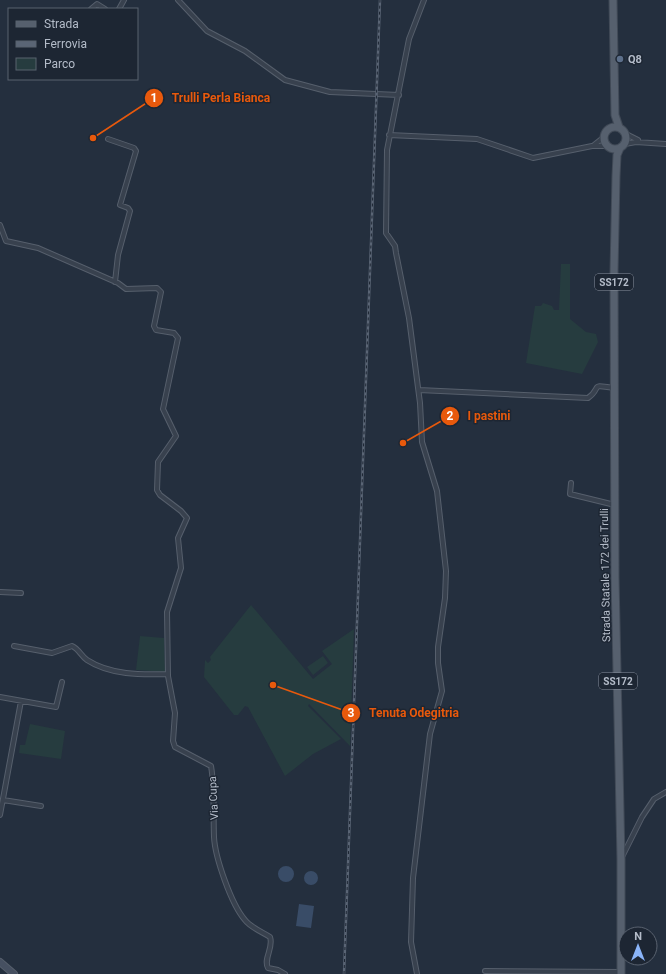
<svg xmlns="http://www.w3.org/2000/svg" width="666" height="974" viewBox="0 0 666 974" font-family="Roboto,sans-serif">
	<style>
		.green { fill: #263c3f }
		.water { fill: #394c67 }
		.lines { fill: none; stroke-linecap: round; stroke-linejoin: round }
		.street-casing { stroke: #565f6c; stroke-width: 6 }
		.secondary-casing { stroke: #565f6c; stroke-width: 8 }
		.primary-casing { stroke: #414a57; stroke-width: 9 }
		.street { stroke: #38414e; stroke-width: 4 }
		.secondary { stroke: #465061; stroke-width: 6 }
		.primary { stroke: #56606e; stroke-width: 7 }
		.rail-casing { stroke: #5a6575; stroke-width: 2.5 }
		.rail { stroke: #1d2633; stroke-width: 1; stroke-dasharray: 3; stroke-linecap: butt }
		.service-dot { fill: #5c6f8a; stroke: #1d2633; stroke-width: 1.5 }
		.labels { text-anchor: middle; stroke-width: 3; stroke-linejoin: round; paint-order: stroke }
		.shield { fill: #1d2633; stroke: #878f9c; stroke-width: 1 }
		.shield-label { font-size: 10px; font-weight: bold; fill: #b4bcc9 }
		.poi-label { font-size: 11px; font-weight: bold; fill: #b4bcc9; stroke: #1d2633; text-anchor: start }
		.street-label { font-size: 11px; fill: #b4bcc9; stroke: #1d2633 }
		.leader { fill: none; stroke: #e8590c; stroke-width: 1.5 }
		.callout-dot { fill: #e8590c; stroke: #1d2633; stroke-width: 1.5 }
		.mark-label { font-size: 12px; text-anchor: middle; font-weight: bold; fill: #fff }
		.callout-label { font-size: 12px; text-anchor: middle; font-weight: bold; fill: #e8590c; stroke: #1d2633; stroke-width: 3; stroke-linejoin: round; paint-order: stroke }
	</style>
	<rect width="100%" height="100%" fill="#242f3e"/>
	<!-- green -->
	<path class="green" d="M561 264H570V319L586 332 596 334 598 342 582 374 526 363 535 306H541L543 303 552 306 554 310H559Z
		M251 605 313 679 332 664 322 651 354 629 350 746 309 704 308 706 341 739 313 754 285 776 248 707 245 706 238 715H234L204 677 205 660 208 663 211 660 210 657Z
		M140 636 164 638 165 672 136 670Z
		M323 656 328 663 313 675 307 667Z
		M30 724 65 731 61 759 19 753 20 745H25Z"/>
	<!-- water -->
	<path class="water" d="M278 874a8 8 0 1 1 16 0a8 8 0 1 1-16 0Z
		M304 878a7 7 0 1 1 14 0a7 7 0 1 1-14 0Z
		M299 904 314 906 311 928 296 926Z"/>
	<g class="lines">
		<defs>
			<path id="street" d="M178 0 207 31 245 51 285 80 330 92 399 95
				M91 9 97 4 105 9
				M119 9 124 0
				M626 134 638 140
				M389 135 477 139 533 158 592 146H608
				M108 139 134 148 136 151 120 205 128 208 130 211 118 255 115 282
				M625 144 636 142 666 144
				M594 145 604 137
				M0 225 6 241 38 248 118 283 126 289 157 288 161 292 154 326 156 330 174 333 178 338 163 409 176 436 158 462 157 490 160 495 181 511 187 518 178 538 181 568 167 612 168 676 175 713 173 741 175 747 211 766C215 789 213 813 214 837 215 857 231 904 245 920 250 927 262 932 270 937 274 948 263 958 268 968L278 970 285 974
				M419 390 588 398C603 387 588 384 614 388
				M571 483 570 494 615 505
				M0 592 21 593
				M14 646 52 653 72 646C79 649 81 656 87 660 110 675 141 675 168 674
				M0 697 56 707 62 682
				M3 800 41 806
				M0 815 21 701
				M622 857 642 817 654 799 666 792
				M485 971 621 972
				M417 974 411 942 413 878 430 734 442 691 438 663V647L445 598 446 571 437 491 422 442 420 403 409 318 396 253 395 246 386 233 387 150 409 39 424 0"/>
			<path id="secondary" d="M0 962 14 974"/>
			<path id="primary" d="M613 0 615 115 619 127
				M604 138a11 11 0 1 1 22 0a11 11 0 1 1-22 0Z
				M620 148 617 155 616 176 614 272 615 578 621 859V974"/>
		</defs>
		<!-- street casing -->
		<use href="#street" class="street-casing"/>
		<!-- secondary casing -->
		<use href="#secondary" class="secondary-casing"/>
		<!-- primary casing -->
		<use href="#primary" class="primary-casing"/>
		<!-- street -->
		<use href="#street" class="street"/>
		<!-- secondary -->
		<use href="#secondary" class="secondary"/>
		<!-- primary -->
		<use href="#primary" class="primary"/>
		<defs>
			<path id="rail" d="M344 974 380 0"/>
		</defs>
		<!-- rail casing -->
		<use href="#rail" class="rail-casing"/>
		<!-- rail -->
		<use href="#rail" class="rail"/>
	</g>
	<!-- markers -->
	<circle class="service-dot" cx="620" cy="59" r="4"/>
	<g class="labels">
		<!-- shield labels -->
		<g class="shield">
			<rect x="595" y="274" width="38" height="16" rx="3"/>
			<rect x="599" y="673" width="38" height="16" rx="3"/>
		</g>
		<g class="shield-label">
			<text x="614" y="286">SS172</text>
			<text x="618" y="685">SS172</text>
		</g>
		<!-- poi labels -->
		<g class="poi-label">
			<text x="628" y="63">Q8</text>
		</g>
		<!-- street labels -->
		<g class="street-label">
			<text transform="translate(605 575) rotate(-91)" y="4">Strada Statale 172 dei Trulli</text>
			<text transform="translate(213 798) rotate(-93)" y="4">Via Cupa</text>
		</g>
	</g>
	<!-- callouts -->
	<path class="leader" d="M93 138L154 98M403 443L450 416M273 685L351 713"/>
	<g class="callout-dot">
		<circle cx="93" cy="138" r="4"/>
		<circle cx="403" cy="443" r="4"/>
		<circle cx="273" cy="685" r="4"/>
		<circle cx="154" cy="98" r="10"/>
		<circle cx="450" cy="416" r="10"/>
		<circle cx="351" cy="713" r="10"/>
	</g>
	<g class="mark-label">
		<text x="154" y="102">1</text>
		<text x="450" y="420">2</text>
		<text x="351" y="717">3</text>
	</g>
	<g class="callout-label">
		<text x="221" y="102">Trulli Perla Bianca</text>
		<text x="489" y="420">I pastini</text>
		<text x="414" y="717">Tenuta Odegitria</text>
	</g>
	<!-- legend -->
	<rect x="8" y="8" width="130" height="72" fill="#1d2633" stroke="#59626f"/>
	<rect x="16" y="21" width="20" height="6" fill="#56606e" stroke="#59626f"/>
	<text x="44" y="28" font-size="12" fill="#b4bcc9">Strada</text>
	<rect x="16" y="41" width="20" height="6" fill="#5a6575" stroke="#59626f"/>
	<text x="44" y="48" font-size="12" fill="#b4bcc9">Ferrovia</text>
	<rect x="16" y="58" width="20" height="12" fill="#263c3f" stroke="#59626f"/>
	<text x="44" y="68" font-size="12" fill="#b4bcc9">Parco</text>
	<!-- north arrow -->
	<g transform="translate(638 946)"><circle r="19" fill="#1d2633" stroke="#59626f"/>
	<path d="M0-3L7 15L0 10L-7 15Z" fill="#8ab4f8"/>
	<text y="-6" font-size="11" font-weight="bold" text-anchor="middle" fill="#b4bcc9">N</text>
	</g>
</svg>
